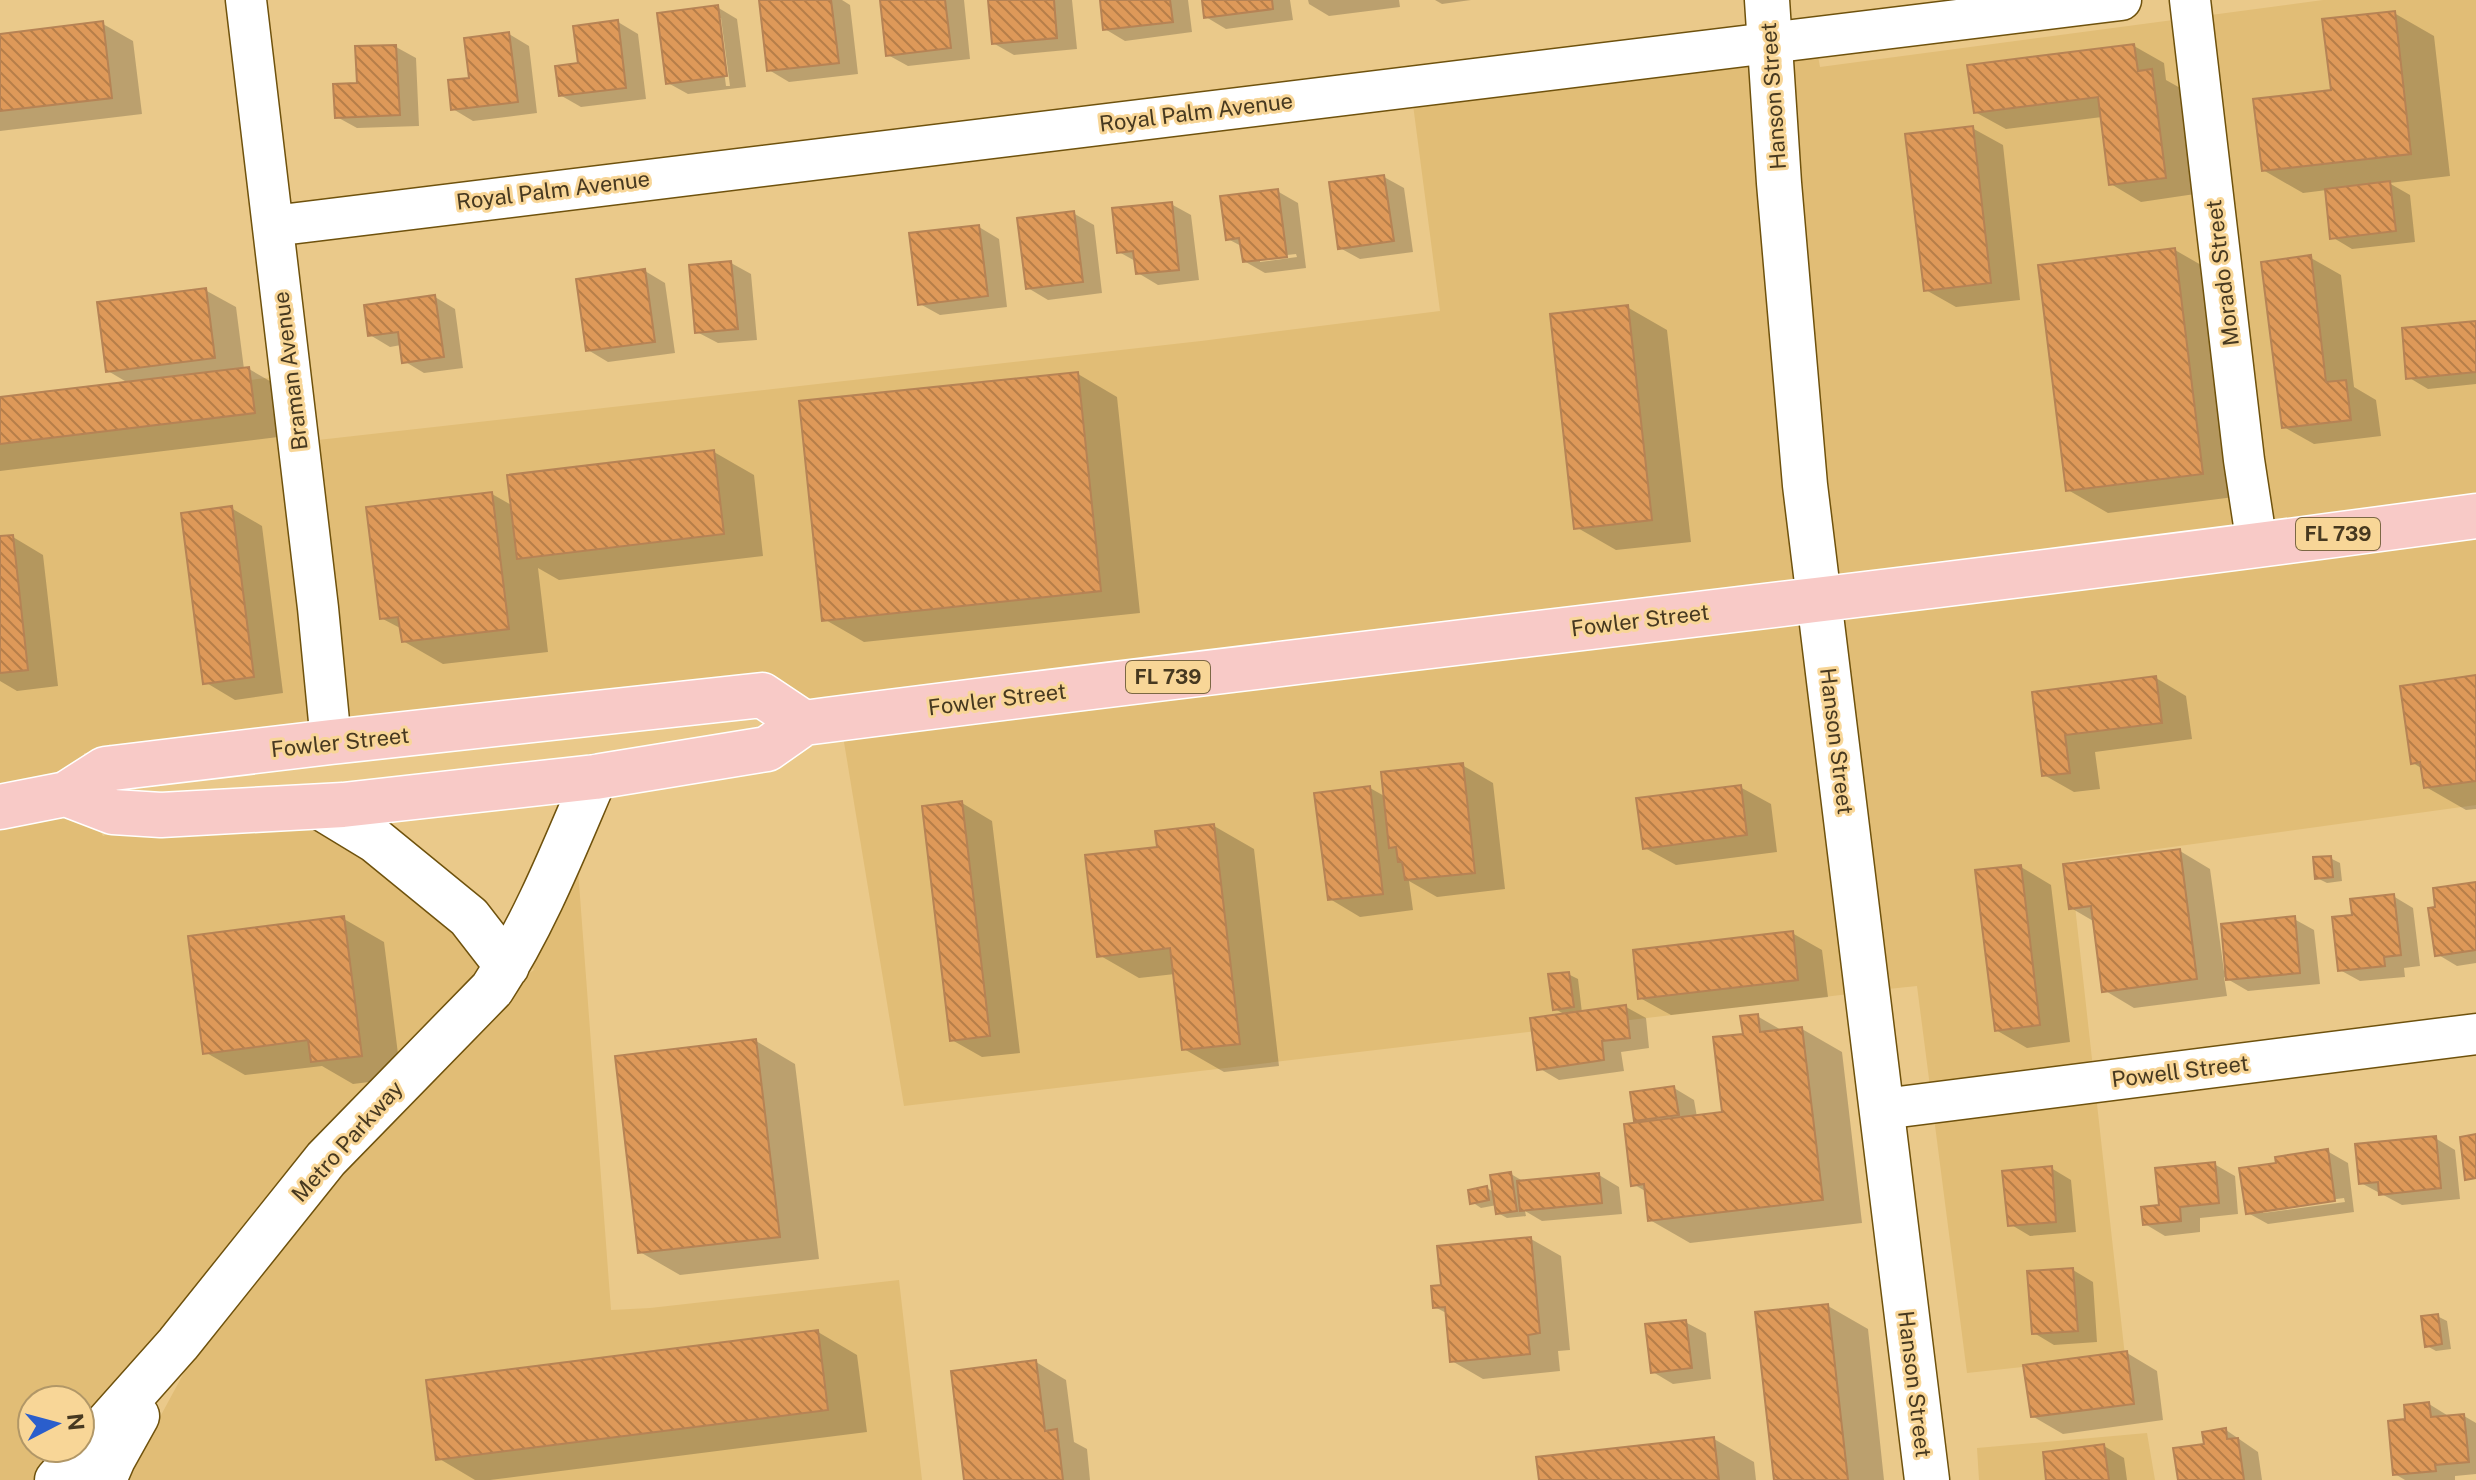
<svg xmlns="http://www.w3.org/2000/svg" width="2476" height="1480" viewBox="0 0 2476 1480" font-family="'Public Sans',sans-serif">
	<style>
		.built { fill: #e1bd76 }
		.shadow { fill: #0003; fill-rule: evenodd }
		.building { fill: url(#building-back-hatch); stroke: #b68355; stroke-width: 2 }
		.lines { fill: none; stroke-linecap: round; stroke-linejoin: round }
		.street-casing { stroke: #6f520d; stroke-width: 43 }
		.secondary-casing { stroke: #6f520d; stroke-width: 47 }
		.primary-casing { stroke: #fff; stroke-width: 47 }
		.street { stroke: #fff; stroke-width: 40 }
		.secondary { stroke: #fff; stroke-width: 44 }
		.primary { stroke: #f8cac7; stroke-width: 44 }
		.labels { text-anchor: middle; stroke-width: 6; stroke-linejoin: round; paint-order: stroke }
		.shield { fill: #f8d697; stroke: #7c6844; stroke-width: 2 }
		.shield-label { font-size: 20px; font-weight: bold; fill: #473920 }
		.street-label { font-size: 22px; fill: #473920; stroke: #f8d697 }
	</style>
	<defs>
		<pattern id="building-back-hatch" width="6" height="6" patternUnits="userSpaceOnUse" patternTransform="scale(2)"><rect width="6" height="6" fill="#de9959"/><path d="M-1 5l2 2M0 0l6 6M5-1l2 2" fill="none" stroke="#b67e49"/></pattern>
	</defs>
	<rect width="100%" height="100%" fill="#eac98a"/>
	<!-- built -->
	<path class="built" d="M2323 0H2476V498L1837 579 1825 483 1790 54 1817 51 1820 67Z
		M1750 59 1798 583 813 703 808 698 804 700 323 724 114 749 110 744 98 752 84 753V760L64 773 57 771 52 779 0 789V414L310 372 318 440 1201 341 1440 311 1412 97Z
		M2476 534V805L2070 861 2125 1356 1967 1373 1917 986 1888 989 1842 614Z
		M1802 618 1849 994 904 1106 843 736Z
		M57 814 61 819 68 814 98 826 103 836 116 830 314 825 363 855 453 929 483 968 80 1427V1400H32V1448H62L33 1480H0V825Z
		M578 870 611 1310 650 1308 899 1280 922 1480H126L194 1354 342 1170 522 978 534 970 530 964Z
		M2147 1433 2155 1480H1979L1977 1448Z"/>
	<!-- shadow -->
	<path class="shadow" d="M770 0H842L850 5 858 74 789 82 769 70Z
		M882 0H964L970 59 908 66 888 55Z
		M990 0H1072L1077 49 1014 55 993 43Z
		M1115 0H1188L1192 32 1125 41 1105 29Z
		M1204 0H1290L1293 20 1226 29 1206 17Z
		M1308 0H1399L1400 7 1329 16 1309 4Z
		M1435 0H1471L1442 4Z
		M717 7 737 19 746 87 688 94 668 83ZM717 18H721L730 86H726Z
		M2394 13 2434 36 2450 176 2389 183 2410 195 2415 242 2352 249 2332 237 2327 190 2303 193 2263 170 2333 92Z
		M618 22 638 34 646 99 581 107 560 95 580 65Z
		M103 24 133 41 142 114 0 131V36Z
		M509 34 529 46 537 113 473 121 453 109Z
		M2134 46 2164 63 2166 80 2182 89 2195 194 2141 202 2111 184 2102 117 2006 129 1975 112Z
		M396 47 416 58 419 126 357 128 337 117 359 85Z
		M1972 128 2003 145 2020 300 1956 307 1926 290Z
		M1384 177 1404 188 1413 252 1360 259 1340 248Z
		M1277 191 1298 203 1306 268 1265 273 1244 261 1243 247 1228 239ZM1296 254 1297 257 1260 262V258Z
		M1171 204 1191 215 1199 280 1158 285 1138 273 1137 262 1119 252Z
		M1073 213 1094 225 1102 293 1048 300 1028 288Z
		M979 227 999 239 1007 307 940 315 920 304Z
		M2175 250 2215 273 2242 496 2108 513 2068 490Z
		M2311 258 2341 275 2354 387 2376 400 2381 436 2314 444 2284 427Z
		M731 263 751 274 757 340 718 343 697 332Z
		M645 271 665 283 675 353 608 362 588 350Z
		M205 290 236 307 244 369H249L289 392 294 435 0 471V399L130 384 108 371Z
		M435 297 455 309 463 368 424 373 404 361 401 345 390 347 370 335Z
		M1627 307 1667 330 1691 542 1616 550 1576 527Z
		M2476 323V384L2428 389 2408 377Z
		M1078 374 1117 397 1140 613 864 642 824 619Z
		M714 452 754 475 763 556 559 580 538 568 548 652 443 664 403 641 402 629 381 618 492 494 513 506Z
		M231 508 262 526 283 693 235 700 205 682Z
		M13 537 43 555 58 686 17 691 0 681V538Z
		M2476 677V809L2466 810 2426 787 2423 769 2413 763Z
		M2156 678 2186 696 2192 739 2095 752 2100 789 2074 792 2044 775 2034 694Z
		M1462 765 1493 783 1505 889 1437 897 1409 881 1413 910 1360 917 1330 899 1370 788 1386 797Z
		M1740 787 1771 804 1777 852 1676 865 1645 848Z
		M962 803 992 821 1020 1053 982 1057 952 1040Z
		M1214 826 1254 849 1279 1066 1224 1072 1184 1049 1175 974 1139 978 1099 955 1159 849Z
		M2180 851 2210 869 2224 971H2227L2294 919 2314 930 2320 984 2248 991 2224 977 2227 996 2134 1008 2104 990 2095 922 2071 908Z
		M2330 858 2340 863 2342 881 2327 883 2317 878Z
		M2021 867 2051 885 2070 1042 2027 1048 1996 1030Z
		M2476 884V963L2457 966 2437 954 2438 909Z
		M2393 896 2413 908 2420 966 2404 968 2405 977 2360 981 2340 970 2354 916Z
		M344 919 384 942 401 1078 353 1084 322 1066 245 1075 205 1052Z
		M1792 933 1822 950 1828 997 1671 1015 1640 998Z
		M1568 974 1578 979 1582 1013 1626 1007 1646 1018 1649 1048 1621 1052 1624 1071 1559 1080 1539 1068 1566 1015 1555 1009Z
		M1757 1016 1783 1031 1802 1029 1842 1052 1862 1223 1690 1243 1650 1220 1647 1192 1633 1184 1642 1124 1635 1120 1674 1088 1694 1100 1697 1117 1724 1114 1745 1036Z
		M756 1041 795 1064 819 1259 680 1275 640 1252Z
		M2435 1138 2455 1150 2460 1199 2402 1205 2361 1183Z
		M2327 1151 2348 1163 2354 1212 2268 1224 2248 1213 2278 1165ZM2344 1198 2345 1202 2263 1213V1209Z
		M2214 1164 2235 1176 2238 1214 2200 1218V1232L2165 1236 2145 1224 2161 1207Z
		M2051 1168 2071 1180 2076 1232 2030 1236 2010 1224Z
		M1511 1174 1521 1180V1183L1599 1175 1619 1187 1622 1214 1542 1221 1525 1211 1526 1216 1507 1218 1498 1213 1497 1205 1481 1208 1472 1202 1487 1188 1495 1193Z
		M1531 1239 1561 1256 1570 1350 1558 1351 1560 1371 1483 1379 1452 1361 1448 1314 1435 1307 1443 1287Z
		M2073 1270 2093 1282 2097 1342 2054 1345 2034 1333Z
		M1828 1306 1868 1329 1884 1480H1776Z
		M2437 1316 2447 1321 2451 1349 2436 1351 2427 1346Z
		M1685 1322 1706 1333 1711 1379 1673 1384 1653 1372Z
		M818 1332 857 1355 867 1432 490 1480H475L438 1458Z
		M2127 1353 2157 1371 2163 1420 2063 1434 2032 1416Z
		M1036 1362 1066 1380 1074 1442 1087 1449 1090 1480H966Z
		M2429 1404 2450 1417 2464 1416 2476 1423V1474L2455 1476V1480H2405L2395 1474 2407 1421Z
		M2226 1430 2258 1452 2262 1480H2180L2207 1446Z
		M1714 1439 1754 1462 1756 1480H1541Z
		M2104 1446 2124 1458 2127 1480H2049Z"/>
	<!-- building -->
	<path class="building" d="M759 0H831L839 63 767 71Z
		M880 0H945L951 48 886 56Z
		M988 0H1054L1057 38 992 44Z
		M1100 0H1170L1173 22 1103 30Z
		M1202 0H1272L1273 9 1204 18Z
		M718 5 727 76 666 84 657 13Z
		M2395 11 2411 154 2262 171 2253 99 2331 90 2322 19Z
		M618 20 626 88 559 96 555 66 578 63 573 26Z
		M103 21 112 98 0 111V34Z
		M509 32 518 102 451 110 448 80 469 78 464 38Z
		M2134 44 2138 71 2152 69 2166 178 2109 185 2098 97 1974 113 1967 65Z
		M396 45 400 115 335 118 333 84 357 83 355 46Z
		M1973 126 1991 283 1924 291 1905 134Z
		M1384 175 1394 241 1338 249 1329 182Z
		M2390 181 2396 231 2330 239 2325 189Z
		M1278 189 1287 257 1243 262 1239 238 1226 240 1220 196Z
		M1172 202 1179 270 1136 274 1133 251 1117 253 1112 208Z
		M1074 211 1083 282 1026 289 1017 218Z
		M979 225 988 296 918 305 909 233Z
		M2175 248 2203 474 2066 491 2038 265Z
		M2311 255 2326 382 2346 380 2351 420 2282 428 2261 262Z
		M731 261 738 329 695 333 689 265Z
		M645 269 655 342 586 351 576 279Z
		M206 288 215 358 106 372 97 302Z
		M435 295 444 357 402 363 398 332 368 336 364 305Z
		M1628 305 1652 520 1574 529 1550 314Z
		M2476 321V372L2406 379 2402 328Z
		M249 367 255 413 0 444V397Z
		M1078 372 1101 591 822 621 799 401Z
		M714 450 724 534 517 559 507 475Z
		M492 492 509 629 402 642 398 617 380 619 366 507Z
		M232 506 254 677 203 684 181 513Z
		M13 535 28 670 0 673V536Z
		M2476 675V781L2424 788 2420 762 2411 764 2400 686Z
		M2156 676 2162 723 2065 735 2070 773 2042 776 2032 692Z
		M1463 763 1475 873 1405 880 1402 862H1398L1396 847 1389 848 1381 772Z
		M1741 785 1747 835 1643 849 1636 798Z
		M1370 786 1383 894 1328 900 1314 793Z
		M962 801 990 1036 950 1041 922 806Z
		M1214 824 1240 1044 1182 1050 1170 948 1097 957 1085 855 1157 847 1155 831Z
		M2180 849 2197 979 2102 992 2091 906 2069 909 2063 864Z
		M2331 856 2333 877 2315 879 2313 857Z
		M2021 865 2040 1025 1995 1031 1975 870Z
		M2476 882V950L2435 956 2428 908 2435 907 2433 888Z
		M2394 894 2401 955 2384 957 2385 966 2338 971 2332 917 2352 915 2350 899Z
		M344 916 362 1056 311 1062 308 1040 203 1054 188 936Z
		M2295 916 2300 973 2226 980 2221 924Z
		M1793 931 1798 980 1638 999 1633 950Z
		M1569 972 1574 1007 1553 1010 1548 974Z
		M1626 1005 1630 1038 1602 1041 1604 1060 1537 1070 1530 1018Z
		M1758 1014 1760 1032 1802 1027 1823 1200 1648 1221 1644 1184 1631 1186 1624 1124 1722 1112 1713 1037 1743 1034 1740 1016Z
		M756 1039 780 1237 638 1253 615 1056Z
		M1674 1086 1679 1115 1634 1121 1630 1092Z
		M2476 1134V1178L2465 1180 2460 1137Z
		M2436 1136 2441 1188 2379 1195 2378 1182 2359 1184 2355 1144Z
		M2328 1149 2335 1201 2246 1214 2239 1168 2276 1163 2275 1157Z
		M2215 1162 2219 1203 2180 1207 2181 1221 2143 1225 2141 1207 2159 1205 2155 1168Z
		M2052 1166 2056 1222 2008 1226 2002 1171Z
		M1511 1172 1517 1211 1496 1214 1490 1175Z
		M1599 1173 1602 1203 1520 1211 1517 1181Z
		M1487 1186 1489 1200 1470 1204 1468 1190Z
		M1531 1237 1540 1333 1528 1335 1530 1354 1450 1362 1445 1307 1433 1308 1431 1286 1441 1285 1437 1246Z
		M2073 1268 2078 1331 2032 1334 2027 1271Z
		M1828 1304 1848 1480H1774L1755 1312Z
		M2438 1314 2442 1344 2425 1347 2421 1316Z
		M1686 1320 1692 1368 1651 1373 1645 1324Z
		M818 1330 828 1410 436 1460 426 1380Z
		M2127 1351 2134 1404 2031 1417 2023 1365Z
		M1036 1360 1045 1431 1057 1429 1063 1480H964L951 1371Z
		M2429 1402 2431 1417 2464 1414 2469 1462 2435 1465 2436 1471 2393 1475 2388 1421 2405 1419 2404 1405Z
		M2226 1428 2227 1439 2238 1438 2244 1480H2178L2173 1448 2204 1444 2202 1432Z
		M1714 1437 1719 1480H1539L1536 1457Z
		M2104 1444 2109 1480H2046L2043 1452Z"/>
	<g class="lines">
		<defs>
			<path id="street" d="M246 0 318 608 331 742
				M2190 0 2244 460 2257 545
				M273 226 2121 0
				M1883 1109 2476 1034"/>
			<path id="secondary" d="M1767 0 1779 183 1805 485 1927 1480
				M320 807 376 841 469 917 507 966
				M57 1480 178 1344 326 1159 492 989C535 923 564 849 595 777
				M104 1480 113 1459 137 1416"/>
			<path id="primary" d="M66 794 113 812 161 815 343 805 595 777 767 749 804 723C1361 651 1920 592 2476 516
				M0 807 66 794 105 769 331 742 762 695 804 723"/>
		</defs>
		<!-- street casing -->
		<use href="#street" class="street-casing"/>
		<!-- secondary casing -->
		<use href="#secondary" class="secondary-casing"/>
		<!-- primary casing -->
		<use href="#primary" class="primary-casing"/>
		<!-- street -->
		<use href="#street" class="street"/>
		<!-- secondary -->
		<use href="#secondary" class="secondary"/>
		<!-- primary -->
		<use href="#primary" class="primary"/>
	</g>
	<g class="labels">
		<!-- shield labels -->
		<g class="shield">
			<rect x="2296" y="518" width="84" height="32" rx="6"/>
			<rect x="1126" y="661" width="84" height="32" rx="6"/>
		</g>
		<g class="shield-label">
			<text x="2338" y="541">FL 739</text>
			<text x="1168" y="684">FL 739</text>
		</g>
		<!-- street labels -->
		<g class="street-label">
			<text transform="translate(1773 96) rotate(-94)" y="8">Hanson Street</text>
			<text transform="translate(1196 112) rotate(-7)" y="8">Royal Palm Avenue</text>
			<text transform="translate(553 190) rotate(-7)" y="8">Royal Palm Avenue</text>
			<text transform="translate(2222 273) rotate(-97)" y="8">Morado Street</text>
			<text transform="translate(290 371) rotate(-97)" y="8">Braman Avenue</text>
			<text transform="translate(1640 620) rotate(-7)" y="8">Fowler Street</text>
			<text transform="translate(997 699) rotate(-7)" y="8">Fowler Street</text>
			<text transform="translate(1837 741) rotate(83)" y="8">Hanson Street</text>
			<text transform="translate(340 742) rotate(-6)" y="8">Fowler Street</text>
			<text transform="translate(2180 1071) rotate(-7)" y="8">Powell Street</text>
			<text transform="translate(347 1141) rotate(-48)" y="8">Metro Parkway</text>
			<text transform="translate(1915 1384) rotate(83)" y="8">Hanson Street</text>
		</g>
	</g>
	<!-- north arrow -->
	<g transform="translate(56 1424) rotate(84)"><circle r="38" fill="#f8d697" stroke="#b19767" stroke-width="2"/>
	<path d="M0-6L14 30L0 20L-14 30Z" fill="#2a5ecc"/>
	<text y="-12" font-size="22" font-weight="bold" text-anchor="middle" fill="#473920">N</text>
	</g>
</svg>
